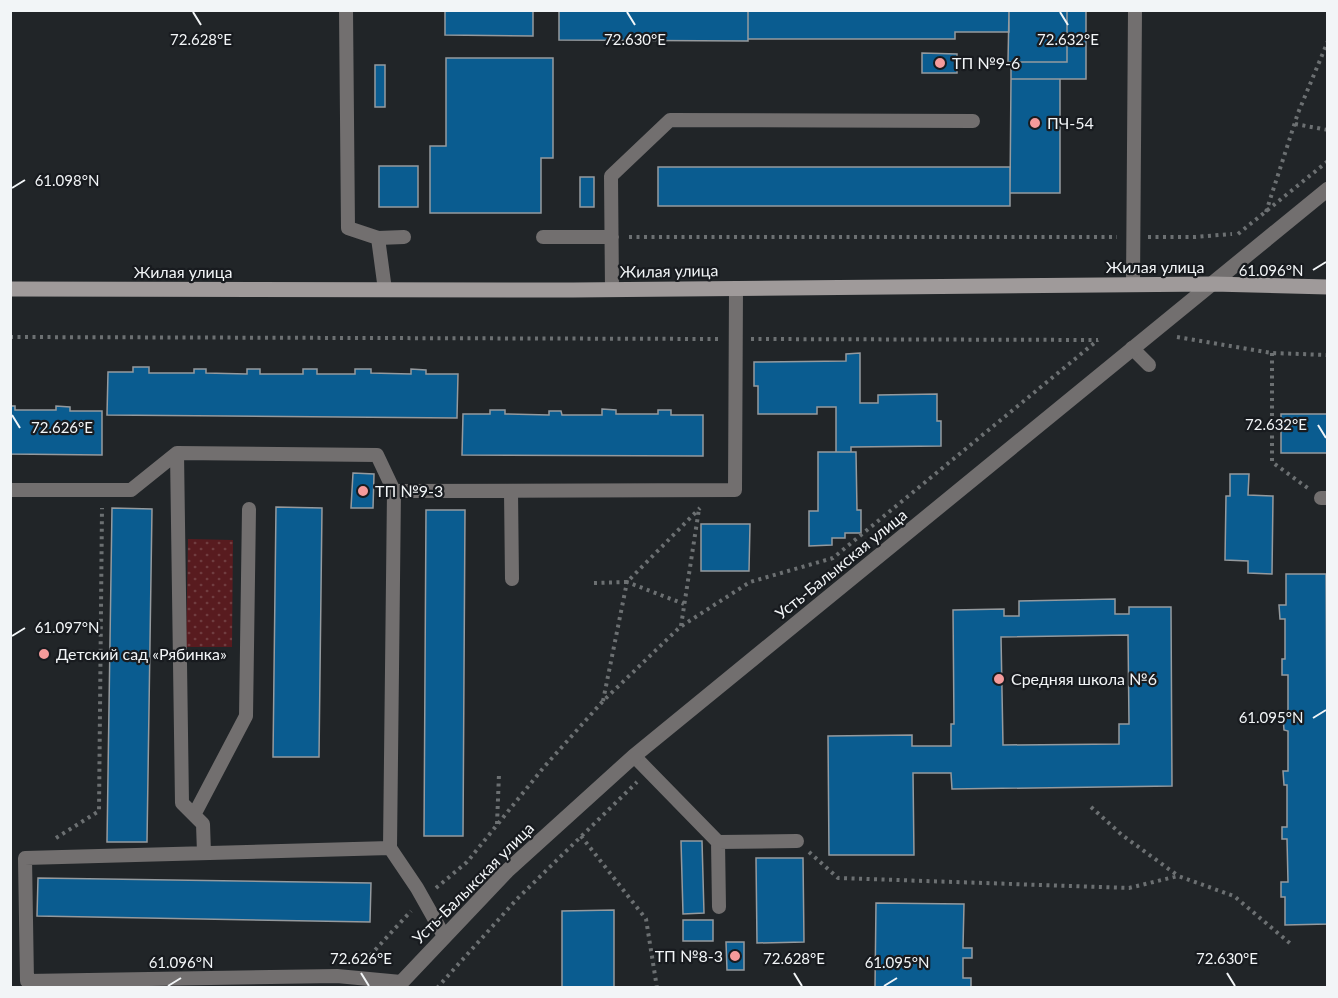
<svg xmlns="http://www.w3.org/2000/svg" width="1338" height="998" viewBox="0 0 1338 998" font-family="Lato,sans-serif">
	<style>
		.park { fill: url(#park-dots) }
		.building { fill: #0a5c90; stroke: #959a9e; stroke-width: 1.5; fill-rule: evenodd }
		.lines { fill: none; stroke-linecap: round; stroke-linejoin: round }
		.path { stroke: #6c7072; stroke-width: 4; stroke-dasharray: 3 4.5; stroke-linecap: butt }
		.lane { stroke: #726f6f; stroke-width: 14 }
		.street { stroke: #726f6f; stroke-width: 15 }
		.secondary { stroke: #9f9a9a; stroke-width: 15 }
		.ticks { fill: none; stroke: #f2f5f7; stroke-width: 2 }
		.poi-dot { fill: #f59b9b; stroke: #181b1f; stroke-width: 2 }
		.labels { text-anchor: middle; stroke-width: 4.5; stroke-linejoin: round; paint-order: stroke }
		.poi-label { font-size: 16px; fill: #f2f5f7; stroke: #181b1f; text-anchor: start }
		.street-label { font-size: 16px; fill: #f2f5f7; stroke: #181b1f }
		.ticks-label { font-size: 15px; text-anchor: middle; fill: #f2f5f7; stroke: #181b1f; stroke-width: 4.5; stroke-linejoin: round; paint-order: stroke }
	</style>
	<defs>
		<pattern id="park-dots" width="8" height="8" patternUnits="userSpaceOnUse" patternTransform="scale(1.5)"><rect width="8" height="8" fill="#581b1f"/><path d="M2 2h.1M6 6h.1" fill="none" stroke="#703d40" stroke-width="1.8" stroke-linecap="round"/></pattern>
	</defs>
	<rect width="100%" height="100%" fill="#212528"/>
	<!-- park -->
	<path class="park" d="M188 539 233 540 232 647H186Z"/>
	<!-- building -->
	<path class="building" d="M445 10H533V36L445 35Z
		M559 10H748V41L559 40Z
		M748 10H1009V32H955V39H748Z
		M1009 10H1067V62H1008Z
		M1067 10H1086V79H1011V62H1067Z
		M922 53 957 54V73H922Z
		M446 58H553V158H541V213H430V146H446Z
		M375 65H385V107H375Z
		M1011 79H1060V193H1010Z
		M379 166H418V207H379Z
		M658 167H1010V206H658Z
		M580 177H594V207H580Z
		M860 353V403H878V395L937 394V421H941V446L851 447V452H836V407H817V414H758V386H754V362L846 361V354Z
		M133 367H149V373H194V369H206V373L247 374V369H260V374H303V369H317V374H355V369H371V373L411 374V369L426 370V374H458L457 418 107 415 108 372H133Z
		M10 406H15V410H56V406L70 407V411H102V455L10 454Z
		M602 409 616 410V414H658V410H671V415H703V456L462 455 463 414H490V410H505V414L549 415V411H561L562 415H602Z
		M1281 414H1328V453H1281Z
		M818 452H856L857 510H861V533H845V538H832V545L809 546V511H818Z
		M353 473 374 474 373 508H351Z
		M1230 474H1249L1248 495 1273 496 1272 574 1248 573V561L1225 560 1226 496H1230Z
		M276 507 322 508 319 757H273Z
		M112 508 152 509 147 842H107Z
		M426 510H465L463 836H424Z
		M701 524H750L749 571H701Z
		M1286 574H1326L1328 924 1285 925V897H1281V882H1288L1287 839H1282V827H1287V785H1284L1283 771H1288V731L1284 730 1283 717H1288V675H1282V659H1285V619H1280L1279 605H1286Z
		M1115 599V614H1129V607H1171L1172 786 952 789 951 773H913L914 855H829L828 736 912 735V746H951V724H954L953 610 1004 609V616H1019V601ZM1128 635 1129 724H1119V744L1003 745 1001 637Z
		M681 841H702L704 913 683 914Z
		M756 858H803L804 942 757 943Z
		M38 878 371 883 370 922 37 916Z
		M876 903 964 904 963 948H972V958H963V978H971V988H875Z
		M614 910V988H562V911Z
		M683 920H713V941H683Z
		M726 942H744V970H727Z"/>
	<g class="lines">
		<!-- path -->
		<path class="path" d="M1295 124 1328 130
			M1266 212 1298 113 1328 41
			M1238 234 1328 161
			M629 237H1117
			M1148 237H1195L1232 234
			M10 337 719 339
			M1177 337 1272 353 1328 355
			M751 339 1098 340
			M1272 353V462L1309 489
			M594 583 627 582 700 508
			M681 626 699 509
			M603 701 627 582 684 604
			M1091 807 1122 835 1177 875
			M497 824 499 774
			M581 836 646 919 657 988
			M56 838 99 811 102 508
			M809 852 838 878 1129 888 1178 876 1234 896 1292 945
			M436 888 467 862 544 767 603 701 680 627 750 582 833 558 1098 340
			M365 961 411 911
			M437 988 517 899 637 782"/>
		<!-- lane -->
		<path class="lane" d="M346 10 348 228 378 238
			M543 237H612
			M1133 285 1135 10
			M385 290 378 238 404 237
			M612 290 611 176 670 120 973 121
			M1132 348 1149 365
			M177 453 182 803 203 824 204 853
			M10 490H131L177 453 377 455 394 491
			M511 491 512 579
			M1321 498H1328
			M634 756 718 842 719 907
			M194 815 246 716 249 509
			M718 842 797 841
			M390 848 394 491 735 490 736 289
			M401 982 337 976 27 981 25 858 390 848 417 888 444 936"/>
		<!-- street -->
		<path class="street" d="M396 988 507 871 634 756 1328 189"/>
		<!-- secondary -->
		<path class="secondary" d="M10 289 573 290 1213 284 1328 287"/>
	</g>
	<!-- ticks -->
	<path class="ticks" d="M193 12 201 25M627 12 635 25M1060 12 1068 25M12 188 25 180M1313 270 1326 262M12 415 20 428M1318 425 1326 438M12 636 25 628M1313 718 1326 710M361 973 369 986M794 973 802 986M1227 973 1235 986M168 986 181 978M884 986 897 978"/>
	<!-- markers -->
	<g class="poi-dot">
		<circle cx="940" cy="63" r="6"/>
		<circle cx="1035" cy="123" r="6"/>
		<circle cx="363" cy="491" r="6"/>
		<circle cx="44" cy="654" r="6"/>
		<circle cx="999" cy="679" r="6"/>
		<circle cx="735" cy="956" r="6"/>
	</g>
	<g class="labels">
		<!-- poi labels -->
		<g class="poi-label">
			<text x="952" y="69">ТП №9-6</text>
			<text x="1047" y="129">ПЧ-54</text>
			<text x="375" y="497">ТП №9-3</text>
			<text x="56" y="660">Детский сад «Рябинка»</text>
			<text x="1011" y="685">Средняя школа №6</text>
			<text x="723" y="962" text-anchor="end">ТП №8-3</text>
		</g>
		<!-- street labels -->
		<g class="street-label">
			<text x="1155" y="273">Жилая улица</text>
			<text transform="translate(669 271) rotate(-1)" y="6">Жилая улица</text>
			<text x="183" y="278">Жилая улица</text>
			<text transform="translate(841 564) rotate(-39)" y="6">Усть-Балыкская улица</text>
			<text transform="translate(473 883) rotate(-45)" y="6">Усть-Балыкская улица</text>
		</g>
	</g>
	<g class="ticks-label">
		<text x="201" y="45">72.628°E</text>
		<text x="635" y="45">72.630°E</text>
		<text x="1068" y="45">72.632°E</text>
		<text x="67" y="186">61.098°N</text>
		<text x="1271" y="276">61.096°N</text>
		<text x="1276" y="430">72.632°E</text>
		<text x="62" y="433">72.626°E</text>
		<text x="67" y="633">61.097°N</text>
		<text x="1271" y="723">61.095°N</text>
		<text x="361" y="964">72.626°E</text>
		<text x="794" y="964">72.628°E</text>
		<text x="1227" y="964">72.630°E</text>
		<text x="181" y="968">61.096°N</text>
		<text x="897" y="968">61.095°N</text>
	</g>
	<!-- border -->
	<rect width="1338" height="998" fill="none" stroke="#f2f5f7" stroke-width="24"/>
</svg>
